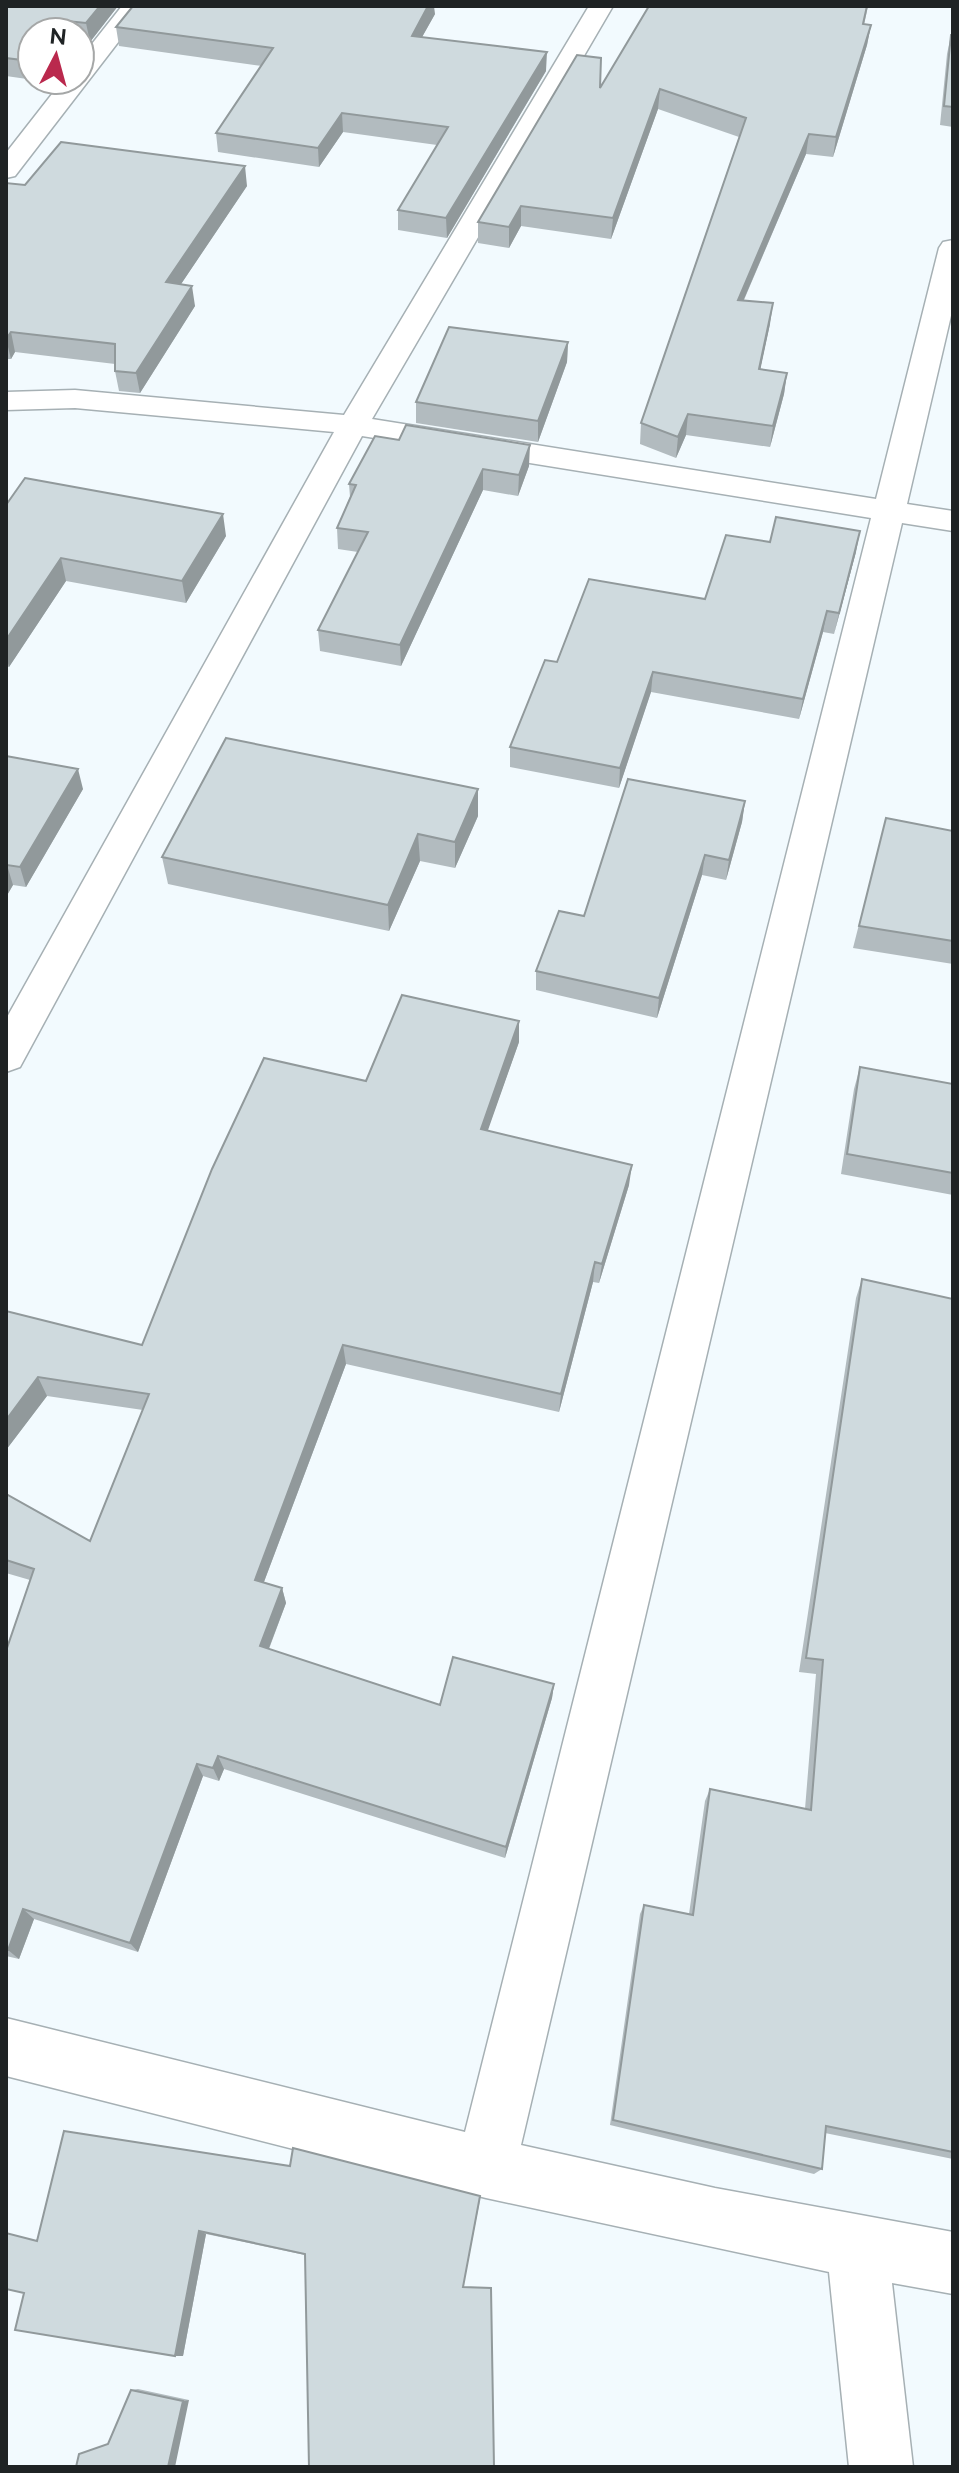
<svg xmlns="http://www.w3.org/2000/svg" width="959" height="2473" viewBox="0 0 959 2473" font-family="Raleway,sans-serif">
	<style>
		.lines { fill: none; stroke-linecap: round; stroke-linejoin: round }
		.minor-casing { stroke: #a6b0b4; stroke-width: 3 }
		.minor { fill: #fff; fill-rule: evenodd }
		.wall { fill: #b2bbbf }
		.shaded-wall { fill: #91999b }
		.building { fill: #cfdade; stroke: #91999b; stroke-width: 2 }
	</style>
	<rect width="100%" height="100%" fill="#f2fafe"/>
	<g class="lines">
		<defs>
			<path id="minor" d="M122 6H146L15 176 6 178V153L63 80H80V59Z
				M589 6H613L372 419 876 499 939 248 943 242 953 240V307L907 504 953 511V531L902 523 521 2145 715 2188 953 2232V2294L892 2283 913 2467H849L829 2272 486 2198 6 2076V2018L465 2132 871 518 362 436 20 1067 6 1072V1019L334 432 75 408 6 410V392L75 390 344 415Z"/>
		</defs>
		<!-- minor casing -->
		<use href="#minor" class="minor-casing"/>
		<!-- minor -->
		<use href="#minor" class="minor"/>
	</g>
	<!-- wall -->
	<path class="wall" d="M6 6H118L90 42 80 41V32H32V80H34L6 76Z
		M649 6H868L864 25H871L867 45 833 157 806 154 744 300 770 324 760 369 787 373 784 394 770 447 686 435 676 458 640 444 641 423 739 137 658 109 611 239 521 226 509 248 478 243V222L600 88Z
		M435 14 422 37 546 71 447 238 398 230V210L437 145 343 132 319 167 218 152 216 133 262 66 119 46 116 27Z
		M951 35H953V127L940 125 947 54Z
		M6 183 25 185 247 186 181 284 195 306 140 393 119 391 115 371V364L15 352 11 359H6Z
		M568 342 567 362 538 442 416 423V402Z
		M375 436 529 466 518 496 483 490 401 666 320 651 318 630 358 552 338 549 337 528 350 497 349 484Z
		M6 505 226 536 186 603 66 581 9 667 6 666Z
		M770 542 856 552 834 634 823 632 799 719 651 692 619 788 510 767V747L557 662 705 599Z
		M6 756 83 789 26 887 13 885 6 897Z
		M478 789V816L455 868 420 861 389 931 168 884 162 857Z
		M745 801 742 822 726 880 702 875 657 1018 536 990V971L584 916Z
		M886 818 953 831V964L853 948Z
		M519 1042 487 1131 629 1185 599 1283 593 1282 559 1412 346 1364 264 1582 282 1588 286 1603 269 1649 440 1705 554 1684 552 1698 505 1858 224 1769 219 1781 203 1776 138 1952 34 1919 19 1959 6 1956V1651L30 1580 6 1573V1494L90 1541 143 1410 47 1396 6 1450V1311L142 1345 366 1081Z
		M860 1067 953 1084V1195L841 1174 854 1089Z
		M862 1279 953 1299V2159L825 2133 822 2169 814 2174 610 2125 640 1914 644 1905 689 1914 705 1801 710 1789 805 1809 816 1674 799 1672 856 1298Z
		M480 2200 463 2287 494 2467 305 2255 206 2234 183 2356H175L24 2293 37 2241Z
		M138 2389 189 2400 108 2444 131 2390Z"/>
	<!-- shaded-wall -->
	<path class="shaded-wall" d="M100 6H118L90 42 86 23Z
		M428 6H434L435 14 412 55V36Z
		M67 21 69 32H57Z
		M871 25 867 45 833 157 836 137Z
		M547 52 546 71 447 238 446 218Z
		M660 89 658 109 611 239 613 218Z
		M342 113 343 132 319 167 318 148Z
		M809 134 806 154 735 320 738 300Z
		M245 166 247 186 169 302 166 282Z
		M521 206V226L509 248V227Z
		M192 286 195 306 140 393 136 373Z
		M773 303 770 324 756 390 759 369Z
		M11 332 15 352 11 359 6 339Z
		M568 342 567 362 538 442V421Z
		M787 373 784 394 770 447 773 426Z
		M688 414 686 435 676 458 678 437Z
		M530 445 529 466 518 496 519 475Z
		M483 469V490L401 666 400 645Z
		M223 514 226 536 186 603 182 581Z
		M860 531 856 552 834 634 839 613Z
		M61 558 66 581 9 667 6 656V640Z
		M827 611 823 632 799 719 803 699Z
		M653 672 651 692 619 788 620 768Z
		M78 769 83 789 26 887 20 867Z
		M478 789V816L455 868V842Z
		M745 801 742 822 726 880 729 860Z
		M418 834 420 861 389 931 388 905Z
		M705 855 702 875 657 1018 659 998Z
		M7 865 13 885 6 897V866Z
		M519 1021V1042L481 1150V1129Z
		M632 1165 629 1185 599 1283 602 1264Z
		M595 1262 593 1282 559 1412 561 1394Z
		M343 1345 346 1364 259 1595 255 1580Z
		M38 1377 47 1396 6 1450V1420Z
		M282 1588 286 1603 264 1661 260 1646Z
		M554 1684 552 1698 505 1858 506 1847Z
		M218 1756 224 1769 219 1781 213 1768Z
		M197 1764 203 1776 138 1952 130 1943Z
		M23 1909 34 1919 19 1959 8 1950Z
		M199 2231 206 2234 183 2356H175Z
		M189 2400 175 2467H168L183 2401Z"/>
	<!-- building -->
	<path class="building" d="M6 6H100L86 23 67 21 57 32H32V59L30 61 6 58Z
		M133 6H428L412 36 547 52 446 218 398 210 448 127 342 113 318 148 216 133 273 48 116 27Z
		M649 6H867L863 24 871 25 836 137 809 134 738 300 773 303 759 369 787 373 773 426 688 414 678 437 641 423 746 118 660 89 613 218 521 206 509 227 478 222 577 55 601 58 600 88Z
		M951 35H953V107L944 106Z
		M61 142 245 166 166 282 192 286 136 373 115 371V344L11 332 6 339V183L25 185Z
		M449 327 568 342 538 421 416 402Z
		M406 425 530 445 519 475 483 469 400 645 318 630 368 532 337 528 356 485 349 484 375 436 399 440Z
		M25 478 223 514 182 581 61 558 6 640V505Z
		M776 517 860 531 839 613 827 611 803 699 653 672 620 768 510 747 545 660 557 662 589 579 705 599 726 535 770 542Z
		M226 738 478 789 455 842 418 834 388 905 162 857Z
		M6 756 78 769 20 867 7 865 6 866Z
		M628 779 745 801 729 860 705 855 659 998 536 971 559 911 584 916Z
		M886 818 953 831V941L859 926Z
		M402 995 519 1021 481 1129 632 1165 602 1264 595 1262 561 1394 343 1345 255 1580 282 1588 260 1646 440 1705 453 1657 554 1684 506 1847 218 1756 213 1768 197 1764 130 1943 23 1909 8 1950H6V1651L34 1569 6 1560V1494L90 1541 149 1394 38 1377 6 1420V1311L142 1345 212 1169 264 1058 366 1081Z
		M860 1067 953 1084V1173L847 1154Z
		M862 1279 953 1299V2152L826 2126 822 2169 613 2120 644 1905 693 1915 710 1789 811 1810 823 1660 806 1658Z
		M64 2131 290 2166 293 2148 480 2196 463 2287 491 2288 494 2467H309L305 2254 199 2231 175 2356 15 2330 24 2293 6 2289V2233L37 2241Z
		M131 2390 183 2401 168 2467H76L79 2454 108 2444Z"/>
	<!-- border -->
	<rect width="959" height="2473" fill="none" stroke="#1f2324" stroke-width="16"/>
	<!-- north arrow -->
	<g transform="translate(56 56) rotate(6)"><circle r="38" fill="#ffffff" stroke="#a5a7a7" stroke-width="2"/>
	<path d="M0-6L14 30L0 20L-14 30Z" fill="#ba294d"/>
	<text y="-12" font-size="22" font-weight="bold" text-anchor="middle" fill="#1f2324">N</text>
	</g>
</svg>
